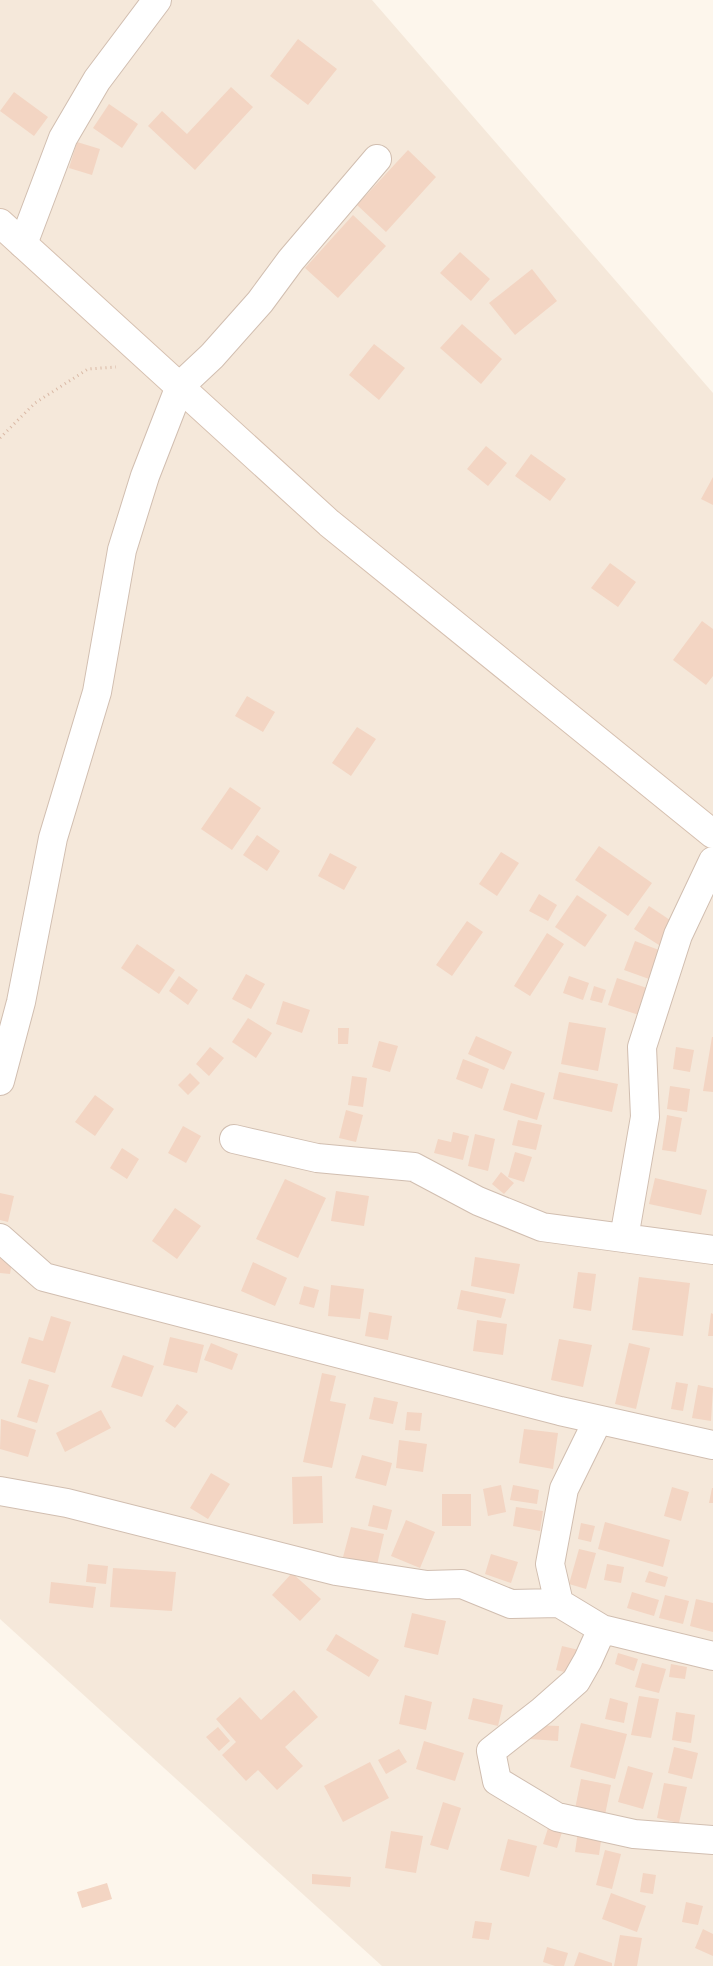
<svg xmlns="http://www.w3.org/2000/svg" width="713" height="1966" viewBox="0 0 713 1966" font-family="Inter,sans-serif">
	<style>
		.residential { fill: #f5e8da }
		.building { fill: #f3d5c3 }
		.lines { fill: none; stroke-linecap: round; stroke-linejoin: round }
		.street-casing { stroke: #d1beb0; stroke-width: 30 }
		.secondary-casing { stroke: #d6c0b0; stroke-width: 30 }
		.path { stroke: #d9b8a5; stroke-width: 3; stroke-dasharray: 1 4; stroke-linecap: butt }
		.street { stroke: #fff; stroke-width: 28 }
		.secondary { stroke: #fff; stroke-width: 28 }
	</style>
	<rect width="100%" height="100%" fill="#fdf6ec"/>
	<!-- residential -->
	<path class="residential" d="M0 0H372L713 393V1966H382L0 1619Z"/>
	<!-- building -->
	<path class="building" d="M298 39 337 69 308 105 270 76Z
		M231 87 253 107 195 170 148 126 162 111 187 134Z
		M14 92 48 117 34 136 0 111Z
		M109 104 138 124 122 148 93 128Z
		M77 142 100 149 92 175 69 168Z
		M408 150 436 177 386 232 357 205Z
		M353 215 386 246 338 298 305 268Z
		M460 252 490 279 471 301 440 273Z
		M532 269 557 301 515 335 489 303Z
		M462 324 502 359 481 384 440 348Z
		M374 344 405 368 379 400 349 375Z
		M486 446 507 463 488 486 467 469Z
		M531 454 566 479 550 501 515 476Z
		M713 477V505L701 499Z
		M610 563 636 582 618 607 591 588Z
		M702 621 713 629V676L706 685 673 660Z
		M247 696 275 712 263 732 235 716Z
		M357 727 376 739 351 776 332 763Z
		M230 787 261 808 232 850 201 829Z
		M257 835 280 851 267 871 243 855Z
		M599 846 652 883 628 916 575 880Z
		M501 852 519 863 497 896 479 884Z
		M330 853 357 867 344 890 318 876Z
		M539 894 557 905 548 921 529 911Z
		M577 895 607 915 585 947 555 927Z
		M649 906 676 924 662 947 634 929Z
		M467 921 483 932 452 976 436 965Z
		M547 933 564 944 530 996 514 986Z
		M635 941 659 950 649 979 624 970Z
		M137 944 175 970 159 994 121 968Z
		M246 974 265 984 251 1009 232 999Z
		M179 976 198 990 188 1005 169 991Z
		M569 976 589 983 583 1000 563 993Z
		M617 978 647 988 639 1015 608 1005Z
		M594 986 606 990 602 1003 590 1000Z
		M283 1001 310 1010 302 1033 276 1024Z
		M248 1018 272 1033 256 1058 232 1042Z
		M569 1022 606 1028 598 1071 561 1064Z
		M338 1028H349L348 1044H338Z
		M476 1036 512 1052 504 1070 468 1054Z
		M712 1037H713V1092L703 1091Z
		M379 1041 398 1046 390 1072 372 1067Z
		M210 1047 224 1058 209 1076 196 1064Z
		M676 1047 694 1050 690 1072 673 1069Z
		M463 1059 489 1069 482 1089 456 1079Z
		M559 1072 618 1084 612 1112 553 1099Z
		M190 1073 200 1083 188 1095 178 1085Z
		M352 1076 367 1078 363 1107 348 1105Z
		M511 1083 545 1093 537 1120 503 1110Z
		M670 1086 690 1089 687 1112 667 1109Z
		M95 1095 114 1109 95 1136 75 1122Z
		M346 1110 363 1115 356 1142 339 1138Z
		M667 1115 682 1118 676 1152 662 1150Z
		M518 1120 542 1125 536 1150 512 1145Z
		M183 1126 201 1136 186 1163 168 1153Z
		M453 1132 469 1136 463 1160 434 1153 438 1139 451 1142Z
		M475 1134 495 1139 488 1171 468 1166Z
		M122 1148 139 1159 127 1179 110 1168Z
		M515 1152 532 1157 524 1182 508 1177Z
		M501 1172 514 1183 504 1194 492 1184Z
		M655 1178 707 1190 701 1215 649 1204Z
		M285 1179 326 1198 298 1258 256 1239Z
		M336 1191 369 1196 364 1226 331 1221Z
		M0 1193 14 1196 8 1222 0 1220Z
		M175 1208 201 1226 177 1259 152 1241Z
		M0 1255 13 1257 10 1274 0 1273Z
		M475 1257 520 1264 514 1294 471 1286Z
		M253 1262 287 1278 275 1306 241 1291Z
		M578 1272 596 1274 591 1311 573 1308Z
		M639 1277 690 1283 683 1336 632 1330Z
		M331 1285 364 1289 360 1319 328 1316Z
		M304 1286 319 1290 314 1308 299 1304Z
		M461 1290 506 1299 501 1318 457 1309Z
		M369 1312 392 1316 388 1340 365 1336Z
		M711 1313 713 1314V1336H708Z
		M51 1316 71 1322 55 1373 21 1363 29 1337 43 1341Z
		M477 1320 507 1324 503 1355 473 1351Z
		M170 1337 204 1345 197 1373 163 1365Z
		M559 1339 592 1345 583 1387 551 1380Z
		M211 1343 238 1354 232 1370 204 1360Z
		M629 1343 650 1348 636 1409 615 1404Z
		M123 1355 154 1366 142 1397 111 1387Z
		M322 1373 336 1376 330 1401 346 1404 332 1468 303 1462Z
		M29 1379 49 1385 37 1423 17 1417Z
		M676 1382 688 1384 683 1411 671 1409Z
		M698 1385 713 1388 711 1421 692 1418Z
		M374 1397 398 1402 393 1424 369 1419Z
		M177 1404 188 1412 175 1428 165 1421Z
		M101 1410 111 1428 65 1452 56 1433Z
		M407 1412 422 1413 420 1431 405 1430Z
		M1 1419 36 1430 28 1457 0 1449Z
		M524 1429 558 1433 553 1469 519 1463Z
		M399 1440 427 1444 423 1472 396 1468Z
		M362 1455 392 1463 386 1486 355 1478Z
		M211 1473 230 1484 208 1519 190 1508Z
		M322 1476 323 1523 293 1524 292 1477Z
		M501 1485 506 1512 488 1516 483 1489Z
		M513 1485 539 1490 537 1504 510 1500Z
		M672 1487 689 1492 681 1521 664 1516Z
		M712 1488H713V1503H709Z
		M442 1494H471V1526H442Z
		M373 1505 392 1510 387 1530 368 1526Z
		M516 1507 543 1511 540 1531 513 1526Z
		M406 1520 435 1532 420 1568 391 1556Z
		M605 1522 670 1540 663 1567 598 1549Z
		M581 1523 595 1526 591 1542 578 1539Z
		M351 1527 384 1534 377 1565 343 1557Z
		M579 1549 596 1553 586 1589 569 1584Z
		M491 1554 518 1562 511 1583 485 1574Z
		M88 1564 108 1566 106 1584 86 1582Z
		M607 1564 624 1567 621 1583 604 1580Z
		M113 1568 176 1572 172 1611 110 1607Z
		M649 1571 668 1577 665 1587 645 1582Z
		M292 1573 321 1599 300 1621 272 1595Z
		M51 1582 96 1587 93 1608 49 1603Z
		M632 1592 659 1600 654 1616 627 1608Z
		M665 1595 689 1601 683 1624 659 1618Z
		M696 1599 713 1603V1632L690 1626Z
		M412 1613 446 1621 438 1655 404 1647Z
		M336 1634 379 1660 369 1677 326 1650Z
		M562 1646 583 1651 577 1675 556 1670Z
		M618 1653 638 1659 634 1671 615 1664Z
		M642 1663 666 1669 659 1693 635 1687Z
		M671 1664 687 1667 685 1679 669 1677Z
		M294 1690 318 1717 285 1747 303 1766 277 1790 258 1770 246 1781 222 1755 236 1742 216 1719 240 1697 261 1720Z
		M405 1695 432 1702 426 1730 399 1724Z
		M639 1696 659 1699 651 1738 631 1735Z
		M473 1698 503 1705 498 1726 468 1719Z
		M610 1698 628 1703 624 1723 605 1719Z
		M676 1712 695 1715 691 1743 672 1740Z
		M581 1723 627 1734 615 1779 570 1767Z
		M532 1725 559 1726 558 1741 530 1739Z
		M218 1727 230 1741 219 1751 206 1737Z
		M424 1741 464 1753 455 1781 416 1769Z
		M674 1747 698 1753 692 1779 668 1773Z
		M399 1749 407 1762 386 1774 378 1760Z
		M370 1762 389 1798 343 1822 324 1786Z
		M628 1766 653 1773 643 1809 618 1802Z
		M581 1779 611 1785 605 1815 575 1809Z
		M664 1783 687 1787 679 1823 657 1818Z
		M443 1802 461 1808 448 1850 430 1845Z
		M549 1825 563 1829 557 1848 543 1844Z
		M391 1831 423 1836 416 1873 385 1868Z
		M578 1831 602 1834 599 1855 575 1852Z
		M508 1839 537 1846 529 1877 500 1870Z
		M605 1850 621 1854 612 1889 596 1885Z
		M643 1873 656 1875 653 1894 640 1892Z
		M312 1874 351 1877 350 1887 312 1884Z
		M107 1883 112 1899 82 1908 77 1892Z
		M611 1893 646 1906 637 1932 602 1919Z
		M686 1902 703 1906 698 1925 682 1922Z
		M475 1921 492 1923 489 1940 472 1938Z
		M703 1929 713 1934V1956L695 1948Z
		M620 1935 642 1938 637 1966H614Z
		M547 1947 568 1953 564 1966H555L543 1962Z
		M579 1952 612 1963V1966H574Z"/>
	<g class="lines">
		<defs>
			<path id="street" d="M23 244 63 138 97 80 157 0
				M0 1081 21 1002 53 838 97 692 122 550 145 476 180 386 212 356 260 302 291 260 377 159
				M234 1139 317 1158 414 1167 478 1201 542 1227 713 1250
				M0 1238 44 1277 560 1411 713 1445
				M624 1238 645 1117 642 1047 678 935 713 861
				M598 1420 564 1489 550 1564 559 1603 602 1629 713 1656
				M0 1491 67 1503 336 1571 427 1585 462 1584 511 1604 559 1603
				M602 1629 588 1660 576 1681 542 1711 491 1751 497 1781 557 1817 634 1834 713 1840"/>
			<path id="secondary" d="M0 223 329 523 713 834"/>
		</defs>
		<!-- street casing -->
		<use href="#street" class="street-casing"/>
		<!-- secondary casing -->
		<use href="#secondary" class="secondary-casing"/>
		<!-- path -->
		<path class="path" d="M0 438 35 403 88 369 116 367"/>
		<!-- street -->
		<use href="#street" class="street"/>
		<!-- secondary -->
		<use href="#secondary" class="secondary"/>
	</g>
</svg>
